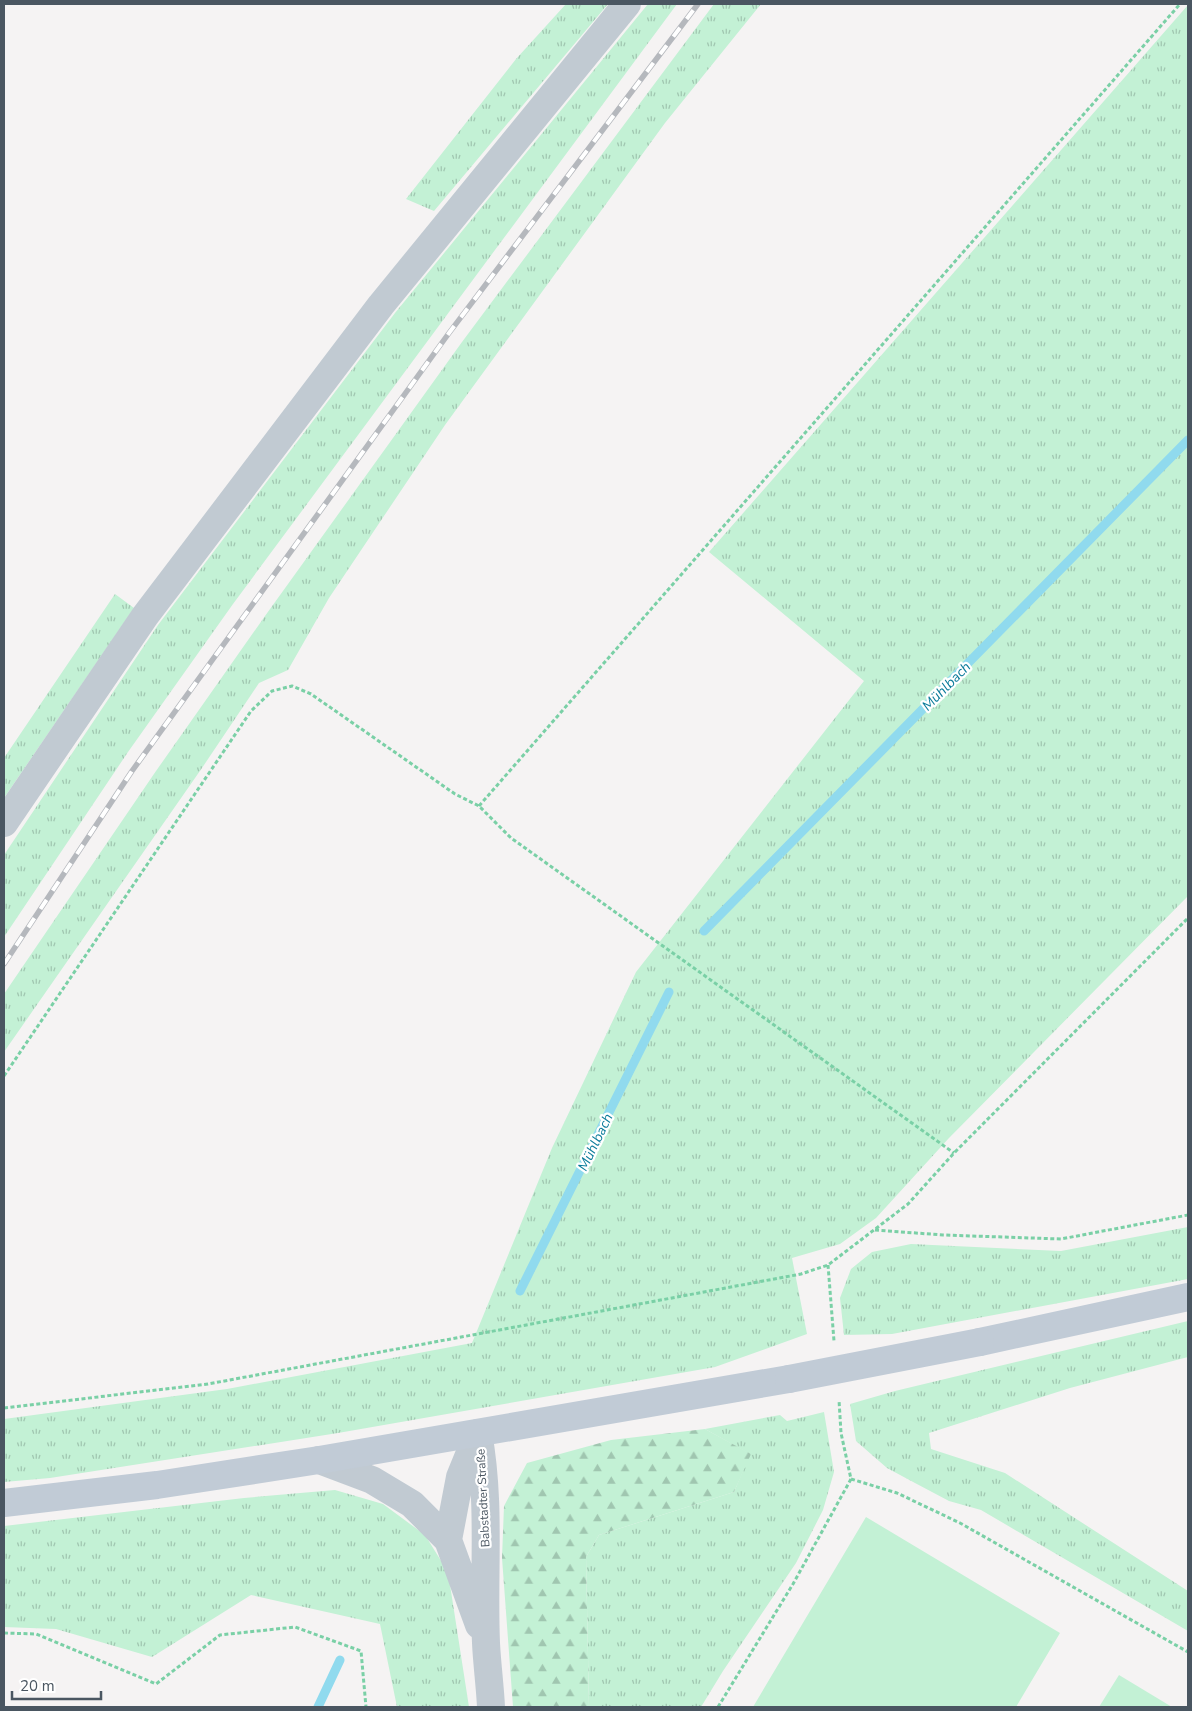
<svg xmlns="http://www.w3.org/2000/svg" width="1192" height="1711" viewBox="0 0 1192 1711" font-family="'Nunito Sans',sans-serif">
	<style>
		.grass { fill: url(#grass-tufts) }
		.forest { fill: url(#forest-firs) }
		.pitch { fill: #c3f1d5 }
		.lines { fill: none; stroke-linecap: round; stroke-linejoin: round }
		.stream { stroke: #90daee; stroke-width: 9 }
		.path { stroke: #7ad0a6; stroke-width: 3; stroke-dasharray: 4 2.5; stroke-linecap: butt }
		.tertiary { stroke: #c1cad2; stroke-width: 28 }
		.secondary { stroke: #c1cbd6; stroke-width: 28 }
		.rail-casing { stroke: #b5b8bd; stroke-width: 5.5 }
		.rail { stroke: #fff; stroke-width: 4; stroke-dasharray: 11; stroke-linecap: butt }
		.secondary-bridge { stroke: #c1cbd6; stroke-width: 28 }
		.labels { text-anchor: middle; stroke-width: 4.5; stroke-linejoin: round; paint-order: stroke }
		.street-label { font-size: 12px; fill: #4a5661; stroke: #fff }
		.water-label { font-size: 14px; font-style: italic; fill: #0c7c9b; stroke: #fff }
	</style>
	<defs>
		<pattern id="grass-tufts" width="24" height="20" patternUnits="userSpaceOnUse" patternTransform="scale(1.25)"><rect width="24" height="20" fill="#c3f1d5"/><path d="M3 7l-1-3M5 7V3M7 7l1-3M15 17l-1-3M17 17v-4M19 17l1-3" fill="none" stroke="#a0c6b0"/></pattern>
		<pattern id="forest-firs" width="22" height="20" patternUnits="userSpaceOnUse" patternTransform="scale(1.25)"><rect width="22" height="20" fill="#c3f1d5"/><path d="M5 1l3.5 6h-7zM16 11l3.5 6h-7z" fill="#a0c6b0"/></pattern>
	</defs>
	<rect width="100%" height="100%" fill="#f5f3f3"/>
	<!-- grass -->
	<path class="grass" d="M566 4H608L434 211 406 199 516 59Z
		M648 4H677L233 604 128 752 4 937V855L158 625 395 313Z
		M714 4H761L665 123 445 425 329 598 288 670 259 683 202 768 4 1052V994L156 771 265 616 462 342Z
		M1188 5V896L949 1138 876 1218 840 1244 792 1258 807 1334 715 1367 338 1433 50 1478 4 1482V1419L227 1389 472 1343 552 1148 636 972 864 681 709 552Z
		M115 594 134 608 4 798V758Z
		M1188 1227V1279L892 1334 844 1335 840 1298 851 1269 872 1252 911 1244 1061 1251Z
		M1188 1321V1357L1070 1388 929 1433 931 1449 1005 1473 1188 1591V1631L981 1510 949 1501 915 1483 887 1468 856 1441 850 1404 895 1391Z
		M824 1412 834 1472 823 1510 796 1563 723 1671 701 1707H589L586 1557 599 1535 734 1492 750 1454 705 1429 780 1415 787 1421Z
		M335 1490 383 1504 425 1535 448 1572 469 1707H397L380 1624 251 1595 152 1657 56 1629 4 1627V1526L244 1498Z"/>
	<!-- forest -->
	<path class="forest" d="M705 1429 751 1454 734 1492 599 1535 586 1557 589 1707H513L502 1558 504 1506 527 1463 611 1440Z"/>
	<!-- pitch -->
	<path class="pitch" d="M866 1517 1060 1633 1016 1707H753Z
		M1119 1675 1172 1707H1099Z"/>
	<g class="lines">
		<!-- stream -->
		<path class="stream" d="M704 931 1188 440
			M520 1291 669 992
			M318 1707 340 1660"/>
		<!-- path -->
		<path class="path" d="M479 806 1180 4
			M4 1076 251 711 272 691 292 686 311 694 455 794 479 806 511 838 954 1153
			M875 1230 943 1235 1061 1239 1188 1215
			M828 1265 834 1341
			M4 1408 208 1384 801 1274 828 1265 908 1204 954 1153 1188 918
			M851 1479 897 1493 960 1523 1188 1652
			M4 1633 36 1634 156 1684 220 1635 295 1627 361 1651 366 1707
			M718 1707 793 1584 851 1479 841 1433 839 1400"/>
		<!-- tertiary -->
		<path class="tertiary" d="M4 823 145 616 381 305 627 4
			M478 1433C491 1503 483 1573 486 1643 487 1664 490 1686 491 1707
			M478 1433 460 1477 448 1540 479 1625
			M319 1460 372 1480 412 1504 448 1540"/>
		<!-- secondary -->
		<path class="secondary" d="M980 1342 1188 1297
			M4 1503 157 1485 319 1460 789 1379"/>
		<defs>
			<path id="rail" d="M4 964 132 771 449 333 698 4"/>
		</defs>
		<!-- rail casing -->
		<use href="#rail" class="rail-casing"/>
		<!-- rail -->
		<use href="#rail" class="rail"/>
		<!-- secondary-bridge -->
		<path class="secondary-bridge" d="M789 1379 980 1342"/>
	</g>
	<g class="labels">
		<!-- street labels -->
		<g class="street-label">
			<text transform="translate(483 1498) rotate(-93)" y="4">Babstadter Straße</text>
		</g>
		<!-- water labels -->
		<g class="water-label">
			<text transform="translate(946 686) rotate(-45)" y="5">Mühlbach</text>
			<text transform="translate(595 1142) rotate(-64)" y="5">Mühlbach</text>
		</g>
	</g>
	<!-- border -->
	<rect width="1192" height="1711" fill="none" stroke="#4a5661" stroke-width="10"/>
	<!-- scale -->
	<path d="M12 1691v8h89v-8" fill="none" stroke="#4a5661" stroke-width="2.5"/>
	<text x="20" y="1691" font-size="15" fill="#4a5661" stroke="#ffffff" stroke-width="4" paint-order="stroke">20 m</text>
</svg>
